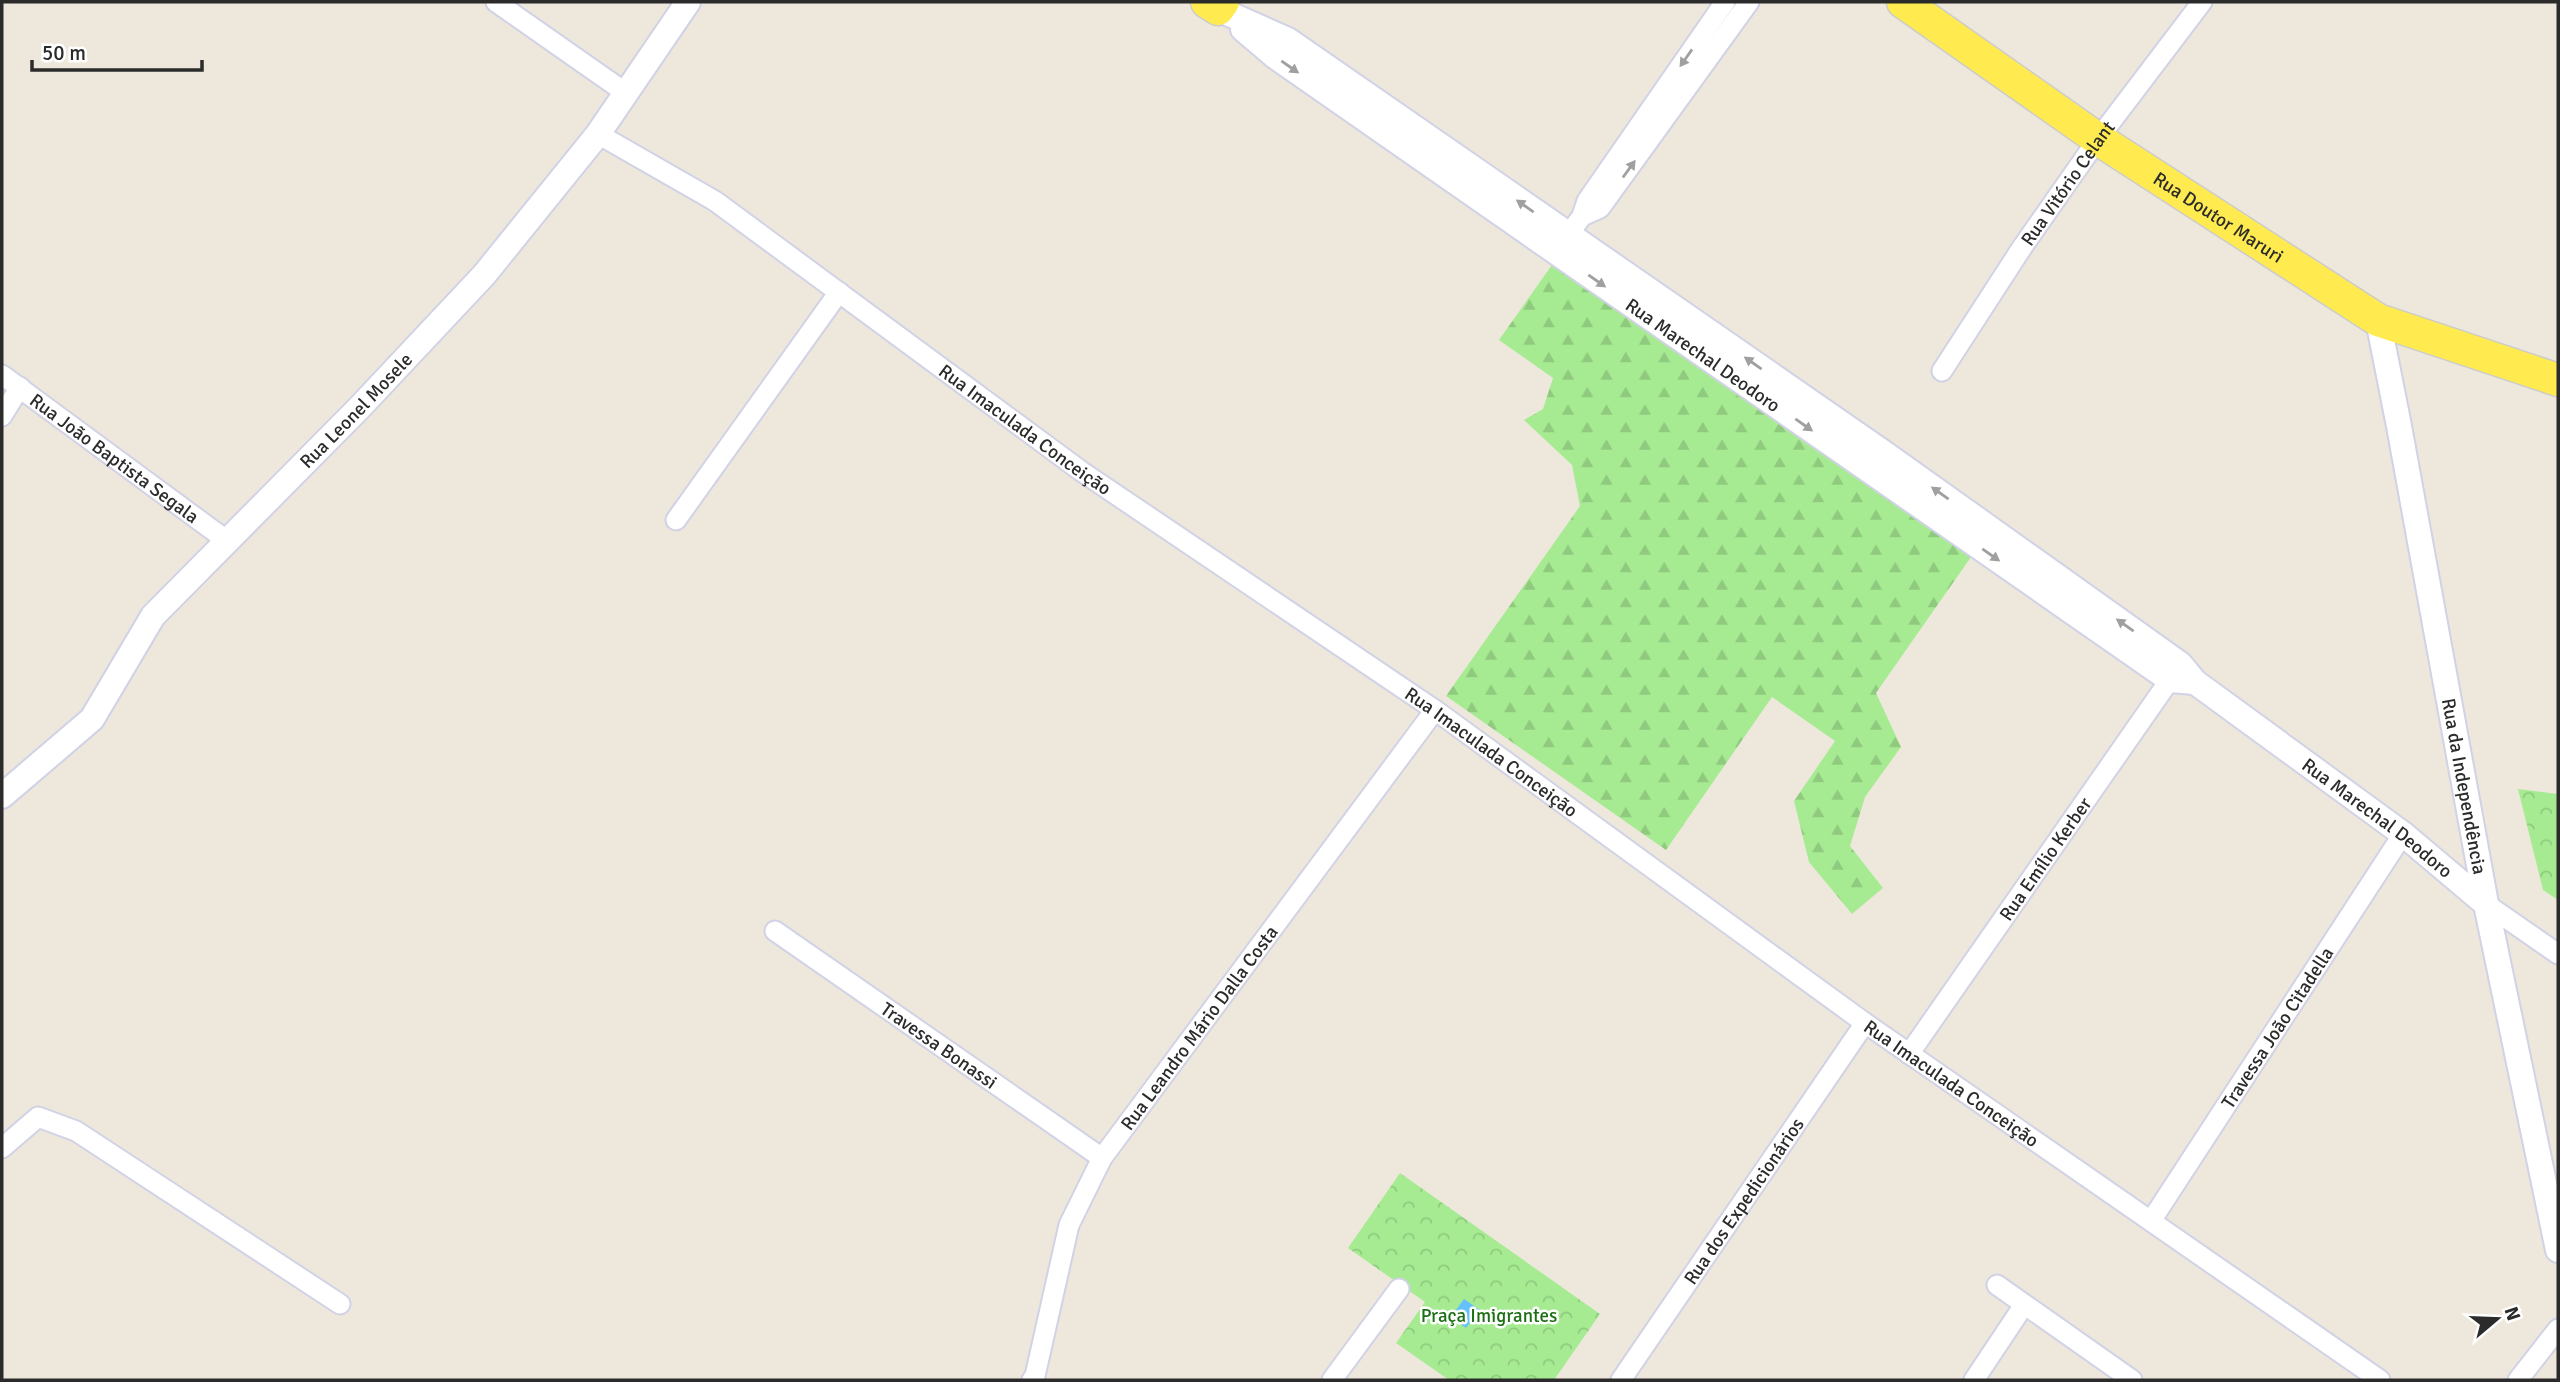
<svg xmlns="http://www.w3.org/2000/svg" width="2560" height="1382" viewBox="0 0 2560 1382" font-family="Signika,sans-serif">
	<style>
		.forest { fill: url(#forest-firs) }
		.park { fill: url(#park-crowns) }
		.water { fill: #64c1fb }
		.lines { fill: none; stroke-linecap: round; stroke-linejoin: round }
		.minor-casing { stroke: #d1d2e5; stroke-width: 23 }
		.tertiary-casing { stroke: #d1d2e5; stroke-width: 28 }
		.primary-casing { stroke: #ccc; stroke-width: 35 }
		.minor { stroke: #fff; stroke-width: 19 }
		.tertiary { stroke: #fff; stroke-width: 24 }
		.primary { stroke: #ffeb50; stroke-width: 32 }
		.oneway { fill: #a0a0a0 }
		.labels { text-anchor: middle; stroke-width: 5; stroke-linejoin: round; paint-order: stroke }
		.street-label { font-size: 19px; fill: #2b2b2b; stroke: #fff }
		.park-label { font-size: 19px; fill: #1b7013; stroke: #fff }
	</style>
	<defs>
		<pattern id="forest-firs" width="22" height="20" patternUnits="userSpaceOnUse" patternTransform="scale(1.75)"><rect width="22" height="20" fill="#a6eb92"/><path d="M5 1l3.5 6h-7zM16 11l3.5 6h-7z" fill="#8fca7e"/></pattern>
		<pattern id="park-crowns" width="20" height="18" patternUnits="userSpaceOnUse" patternTransform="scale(1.75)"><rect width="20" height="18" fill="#a6eb92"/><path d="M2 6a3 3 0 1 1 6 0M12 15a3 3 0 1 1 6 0" fill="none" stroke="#8fca7e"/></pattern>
	</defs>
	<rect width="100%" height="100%" fill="#eee8dc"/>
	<!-- forest -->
	<path class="forest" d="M1554 262 1971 557 1876 693 1901 747 1865 797 1850 846 1883 888 1852 914 1809 862 1794 801 1835 741 1772 697 1666 850 1446 696 1580 506 1572 465 1524 420 1543 409 1553 378 1499 340Z"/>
	<!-- park -->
	<path class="park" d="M2518 789 2558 794V900L2543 890Z
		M1400 1173 1600 1314 1554 1380H1449L1396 1343 1425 1302 1348 1248Z"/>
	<!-- water -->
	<path class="water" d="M1464 1299 1480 1310 1466 1328 1451 1317Z"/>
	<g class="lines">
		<defs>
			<g id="minor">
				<path d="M496 2 626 93"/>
				<path id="s1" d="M598 134 715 201 1081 471 1435 710 1865 1023 2380 1380"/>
				<path d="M1582 216 1600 208 1749 2"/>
				<path d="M1562 244 1582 216 1587 201 1725 2"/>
				<path id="s2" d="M1942 371 2021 249 2098 139 2202 2"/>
				<path id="s3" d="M2 375 226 540"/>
				<path d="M2 416 20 387"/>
				<path d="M676 520 839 292"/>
				<path d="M2486 904 2558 954"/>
				<path id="s4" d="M775 931 1102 1158"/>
				<path id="s5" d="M1909 1054 2178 668"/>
				<path d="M2 1148 38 1117 76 1131 340 1304"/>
				<path id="s6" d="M2151 1221 2403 834"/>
				<path d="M1997 1285 2132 1380"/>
				<path id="s7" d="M1032 1380 1035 1376 1069 1225 1102 1158 1435 710"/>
				<path d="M1332 1380 1399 1289"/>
				<path id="s8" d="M1621 1380 1865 1023"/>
				<path d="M1974 1380 2024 1305"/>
				<path d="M2518 1380 2558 1329"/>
			</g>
			<g id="tertiary">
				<path id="s9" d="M1218 9 1288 40 1884 453 2180 664 2195 682 2403 834 2486 904"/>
				<path id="s10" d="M1243 29 1276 57 2170 680 2195 682"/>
				<path id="s11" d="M2378 320 2399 426 2486 904 2558 1250"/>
				<path id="s12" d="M2 796 92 719 153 616 360 407 484 275 598 134 688 2"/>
			</g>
			<g id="primary">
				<path d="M1207 2 1218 9 1223 2"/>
				<path id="s13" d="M1903 2 2098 139 2378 320 2558 380"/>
			</g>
		</defs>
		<!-- minor casing -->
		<use href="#minor" class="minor-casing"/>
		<!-- tertiary casing -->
		<use href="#tertiary" class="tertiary-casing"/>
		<!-- primary casing -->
		<use href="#primary" class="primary-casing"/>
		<!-- minor -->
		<use href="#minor" class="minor"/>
		<!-- tertiary -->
		<use href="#tertiary" class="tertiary"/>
		<!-- primary -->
		<use href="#primary" class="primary"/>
	</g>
	<!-- one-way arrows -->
	<defs><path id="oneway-solid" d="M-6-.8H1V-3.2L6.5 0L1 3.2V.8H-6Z" transform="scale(1.75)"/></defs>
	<g class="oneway">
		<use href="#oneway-solid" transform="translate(1686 58) rotate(125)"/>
		<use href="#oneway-solid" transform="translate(1290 67) rotate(35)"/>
		<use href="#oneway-solid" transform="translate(1629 169) rotate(-54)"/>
		<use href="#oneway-solid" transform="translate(1525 206) rotate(-145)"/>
		<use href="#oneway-solid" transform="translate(1597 281) rotate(35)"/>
		<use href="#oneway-solid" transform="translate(1753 363) rotate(-145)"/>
		<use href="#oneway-solid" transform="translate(1804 425) rotate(35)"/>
		<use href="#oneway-solid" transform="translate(1940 493) rotate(-145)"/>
		<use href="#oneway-solid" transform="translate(1991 555) rotate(35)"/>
		<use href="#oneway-solid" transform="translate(2125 625) rotate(-145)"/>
	</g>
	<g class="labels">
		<!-- street labels -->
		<g class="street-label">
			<text dy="7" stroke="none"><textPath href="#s2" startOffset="226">Rua Vitório Celant</textPath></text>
			<text dy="7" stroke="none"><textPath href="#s13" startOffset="382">Rua Doutor Maruri</textPath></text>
			<text dy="7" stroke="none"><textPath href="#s10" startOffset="564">Rua Marechal Deodoro</textPath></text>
			<text dy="7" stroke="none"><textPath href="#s12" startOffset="527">Rua Leonel Mosele</textPath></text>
			<text dy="7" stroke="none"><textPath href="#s1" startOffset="520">Rua Imaculada Conceição</textPath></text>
			<text dy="7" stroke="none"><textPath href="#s3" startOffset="140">Rua João Baptista Segala</textPath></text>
			<text dy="7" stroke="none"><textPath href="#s1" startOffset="1087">Rua Imaculada Conceição</textPath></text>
			<text dy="7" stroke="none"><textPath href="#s11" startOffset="474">Rua da Independência</textPath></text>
			<text dy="7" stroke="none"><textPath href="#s9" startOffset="1416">Rua Marechal Deodoro</textPath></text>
			<text dy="7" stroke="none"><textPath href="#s5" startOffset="238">Rua Emílio Kerber</textPath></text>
			<text dy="7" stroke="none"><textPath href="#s7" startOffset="397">Rua Leandro Mário Dalla Costa</textPath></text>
			<text dy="7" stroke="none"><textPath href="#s6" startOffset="231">Travessa João Citadella</textPath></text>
			<text dy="7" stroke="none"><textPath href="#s4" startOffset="200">Travessa Bonassi</textPath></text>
			<text dy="7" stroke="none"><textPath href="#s1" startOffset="1654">Rua Imaculada Conceição</textPath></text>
			<text dy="7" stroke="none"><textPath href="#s8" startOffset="217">Rua dos Expedicionários</textPath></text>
		</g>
		<!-- park labels -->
		<g class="park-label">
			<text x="1489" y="1322">Praça Imigrantes</text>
		</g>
	</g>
	<!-- border -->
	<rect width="2560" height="1382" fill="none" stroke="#2b2b2b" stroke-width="7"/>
	<!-- north arrow -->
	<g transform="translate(2497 1319) rotate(71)" stroke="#ffffff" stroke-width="5" paint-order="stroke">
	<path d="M0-5L12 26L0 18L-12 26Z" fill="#2b2b2b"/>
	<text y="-10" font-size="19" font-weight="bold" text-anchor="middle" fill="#2b2b2b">N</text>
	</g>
	<!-- scale -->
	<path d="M32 60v10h170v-10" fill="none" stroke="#2b2b2b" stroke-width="3.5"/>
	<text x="42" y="60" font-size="21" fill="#2b2b2b" stroke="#ffffff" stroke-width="5" paint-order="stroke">50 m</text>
</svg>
